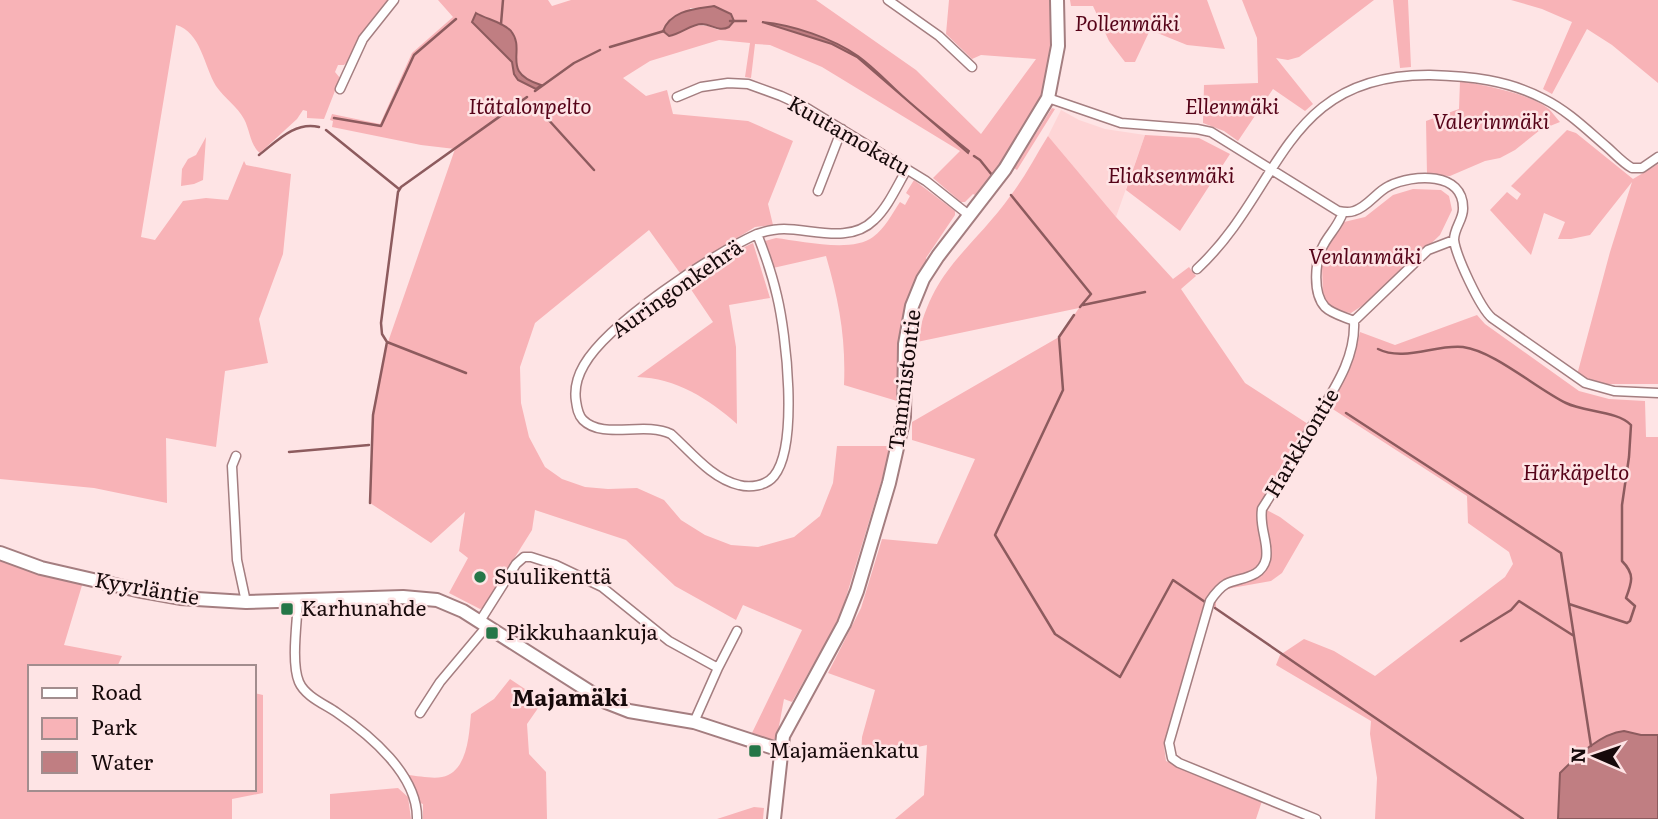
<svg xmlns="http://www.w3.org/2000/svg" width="1658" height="819" viewBox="0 0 1658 819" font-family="Literata,serif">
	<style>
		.built { fill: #fed5d6 }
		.green { fill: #f8b3b7; fill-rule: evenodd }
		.water { fill: #c07e82; stroke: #8d5b5e; stroke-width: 2 }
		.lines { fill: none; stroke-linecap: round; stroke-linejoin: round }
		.stream { stroke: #8d5b5e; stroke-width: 2.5 }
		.street-casing { stroke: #a47e80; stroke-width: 11 }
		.secondary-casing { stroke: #a47e80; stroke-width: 16 }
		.street { stroke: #fff; stroke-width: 8 }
		.secondary { stroke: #fff; stroke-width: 12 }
		.poi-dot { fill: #257647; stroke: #fee4e5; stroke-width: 2.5 }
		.labels { text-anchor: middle; stroke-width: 5; stroke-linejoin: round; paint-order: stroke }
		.park-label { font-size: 21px; font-style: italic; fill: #560318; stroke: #fee4e5 }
		.street-label { font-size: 21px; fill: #170a0b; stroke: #fee4e5 }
		.poi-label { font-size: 21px; fill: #170a0b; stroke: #fee4e5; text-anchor: start }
		.neighbourhood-label { font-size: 23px; font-weight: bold; fill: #170a0b; stroke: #fee4e5 }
	</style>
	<rect width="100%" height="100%" fill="#fee4e5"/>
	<!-- built -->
	<path class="built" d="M1061 110 1079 120 1105 129 1145 135 1116 217 1048 136Z"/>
	<!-- green -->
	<path class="green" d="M0 0H388L367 27 347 62 344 65H338L335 72 340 78 324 119 307 118V111L303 110 297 119 260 153C250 145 250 130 244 119 238 107 224 98 216 86 204 66 201 32 176 25L141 237 155 240 183 201 206 198 228 200 244 161 246 165 291 174 283 254 259 319 268 363 225 371 216 447 166 438 167 503 94 488 0 479Z
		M438 0H548L552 6 571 0H816L916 70 981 134 1036 59 981 55 972 59 946 34 949 0H1055C1056 28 1053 60 1045 86 1034 125 1000 164 975 195L973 194 965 202H961L933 178 960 151 822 67 770 45 755 44 751 78 745 77 750 43 719 40 650 61 623 78 646 96 667 90 673 114 748 121 793 141 768 204 773 225 755 227 680 273 649 230 535 323 520 367 521 403 529 437 545 467 562 479 585 487 608 489 637 488 664 500 681 520 705 535 731 545 758 547 794 537 820 516 833 483 837 446H892L840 617 792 702 784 699 777 737 774 740 751 735 802 630 743 605 736 620 675 586 626 540 535 510 532 530 483 608 480 609 449 593 468 558 459 551 465 512 431 543 370 503 372 415 388 342 455 149 421 145 332 127 333 121 330 120 332 114 380 124 412 53 453 17ZM690 8H701L719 30 708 26 696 25Z
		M1070 0H1207L1225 49 1187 45 1150 30 1135 62H1125L1109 41 1093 6H1071Z
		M1242 0H1374L1299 57 1288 60 1276 58 1313 104 1305 111 1273 89 1238 141 1224 131 1203 123 1204 85 1258 83 1257 38Z
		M1393 0H1408L1411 67 1400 68Z
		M1511 0H1658V83L1612 45 1587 29 1552 94 1543 89 1572 22 1542 9Z
		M1460 81C1484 85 1531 94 1549 109 1553 113 1556 118 1560 122L1540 130 1515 150 1500 158 1485 161 1450 176 1427 175 1426 121 1459 109Z
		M1052 108 1055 109 1017 170 1014 168Z
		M1567 130 1576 133 1633 179 1658 164V384H1596L1577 375 1610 252 1632 182 1590 235 1571 239H1558L1565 222 1544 213 1531 255 1490 210 1507 192 1517 200 1521 194 1511 186Z
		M1145 135 1199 138 1230 154 1180 231 1126 190Z
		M1048 136 1116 217 1173 279 1189 267 1196 276 1181 289 1245 383 1308 424 1290 450 1259 506 1280 517 1304 535 1282 573 1271 581 1226 589 1216 599V609L1205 603 1164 746 1166 761 1262 801 1256 819H895L924 795 927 745 861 759 862 737 875 690 828 673 861 608 882 539 937 544 975 459 912 440V422L1059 337 1079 308 917 342C932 268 971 251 1011 195 1025 177 1036 155 1048 136Z
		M206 137 203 180 194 184 181 186 182 169 188 159 196 155Z
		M914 180 955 211V215L926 258 927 261C903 311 901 346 897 401L844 385C846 338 839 301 826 256L773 268 765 241 776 238C800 241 853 253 873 237 885 228 892 214 900 202L905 205 910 196 906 193Z
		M1413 189 1441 190 1449 196 1452 210 1440 235 1374 298 1351 313 1343 312 1328 304 1323 296 1322 266 1323 255 1329 241 1344 222 1365 217 1393 195Z
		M753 243 770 298 729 305 736 347 737 424C709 399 676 378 637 377L713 322 688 285 719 259Z
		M1477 315 1485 324 1579 391 1609 399 1645 401 1646 437H1658V741L1597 819H1375L1377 778 1370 734 1371 721 1276 665 1280 655 1304 639 1334 651 1375 676 1505 577 1513 564 1509 552 1468 523 1467 496 1328 406C1344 382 1354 360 1360 332L1395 345Z
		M0 559 83 582 64 645 122 656 117 667H30V789H203L213 791 214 789H254V693L263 695V793L232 799V819H0Z
		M510 679 543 701 527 724 529 754 546 772 547 819H423V804L420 803 408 775C418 776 433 779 442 777 468 772 469 734 471 714L494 699Z
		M398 788 408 797 411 819H330V794Z
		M754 807 764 808 763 819H717Z"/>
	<!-- water -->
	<path class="water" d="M714 6 731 14 734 21 729 27C719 32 713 25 702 24 691 24 681 34 669 36L663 31C671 10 695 9 714 6Z
		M476 13C486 19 503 22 511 31 527 51 499 72 541 85L536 89 518 80 514 74 512 62 472 22Z
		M762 22C793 25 832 38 858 56 876 69 890 85 906 99 926 117 948 134 969 151L968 153 857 57 832 44Z
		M1624 731 1641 735H1658V819H1558L1560 773C1576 757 1601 733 1624 731Z"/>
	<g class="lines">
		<!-- stream -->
		<path class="stream" d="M730 21H746
			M501 24 503 0
			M610 47 664 31
			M535 91 574 63 600 50
			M536 106 594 170
			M334 118 381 126 414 55 456 19
			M326 130 399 189
			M259 155C277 141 295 121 319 127
			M974 156 980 160 992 175
			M1011 195 1091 294 1080 307
			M1083 305 1145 292
			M1074 315 1059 337 1063 390 995 535 1055 634 1120 677 1173 580 1205 602
			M387 342 466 373
			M1378 349C1404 362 1436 344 1463 347 1494 351 1537 389 1566 403 1584 412 1618 411 1631 425L1629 457 1622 505V561C1635 574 1632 582 1626 598L1635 606 1630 621 1627 623 1569 604 1591 746
			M1346 413 1561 553 1569 604
			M289 452 369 445
			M370 503 373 415 387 342 382 334 381 323 398 192 401 187 527 97
			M1215 608 1523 819
			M1461 641 1511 610 1519 601 1574 636"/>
		<defs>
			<path id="street" d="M888 0 939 36 972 67
				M340 89 363 39 394 0
				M677 97 701 87 728 83 748 84 781 96 805 107 926 181 970 216
				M1048 98 1121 123 1197 129 1211 132 1338 211C1343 212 1349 213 1354 211 1368 207 1376 192 1389 186 1413 174 1464 171 1463 209 1463 220 1454 228 1454 240
				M818 191 842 129
				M757 234C711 255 608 323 584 365 577 377 574 388 576 401 577 408 578 415 583 420 603 440 644 421 671 434 691 452 712 479 739 485 750 488 766 486 774 476 799 445 786 333 777 296 772 274 765 254 757 234 766 231 774 229 784 229 812 229 850 244 874 220 888 207 897 186 907 169
				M1197 269C1283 189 1282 74 1430 75 1470 76 1508 80 1544 99 1568 111 1587 130 1607 147 1615 154 1623 163 1632 168H1642L1658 157
				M1354 321 1428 250 1454 240C1456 256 1480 308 1492 318L1585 383 1614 391 1658 393
				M236 456 232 466 237 560 246 602
				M298 601C297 623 291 663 299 682 305 696 324 704 336 712 370 735 418 775 417 819
				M480 621 516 564 524 557H531L556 565 602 587 669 641 718 668 694 722
				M718 668 737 631
				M420 713 440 682 487 626
				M1316 819 1179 763 1172 758 1169 743 1210 601C1214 595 1219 588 1226 584 1240 577 1261 579 1266 559 1269 542 1259 528 1262 509 1279 482 1296 454 1312 426 1331 393 1356 361 1354 321 1345 317 1332 314 1325 307 1312 293 1315 259 1324 244 1330 233 1339 225 1343 212"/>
			<path id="secondary" d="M0 553 41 568 141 591 180 598 246 602 403 597 437 600 463 611 606 702 629 711 694 722 780 750
				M774 819 783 736 844 624 857 591 889 483 904 417 905 344 912 306 923 279 938 256 1005 169 1048 98 1058 46 1057 0"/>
		</defs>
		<!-- street casing -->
		<use href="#street" class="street-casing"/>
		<!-- secondary casing -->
		<use href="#secondary" class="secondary-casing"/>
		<!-- street -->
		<use href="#street" class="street"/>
		<!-- secondary -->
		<use href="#secondary" class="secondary"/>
	</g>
	<!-- markers -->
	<g class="poi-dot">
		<circle cx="480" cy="577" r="7"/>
		<rect x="280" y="602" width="14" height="14" rx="3.5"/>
		<rect x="485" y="626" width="14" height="14" rx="3.5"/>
		<rect x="748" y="744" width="14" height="14" rx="3.5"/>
	</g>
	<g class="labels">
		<!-- park labels -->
		<g class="park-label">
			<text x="1127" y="31">Pollenmäki</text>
			<text x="530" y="114">Itätalonpelto</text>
			<text x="1232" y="114">Ellenmäki</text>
			<text x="1491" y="129">Valerinmäki</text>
			<text x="1171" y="183">Eliaksenmäki</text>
			<text x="1365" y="264">Venlanmäki</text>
			<text x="1576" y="480">Härkäpelto</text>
		</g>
		<!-- street labels -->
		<g class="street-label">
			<text transform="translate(849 136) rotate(30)" y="7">Kuutamokatu</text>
			<text transform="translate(677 289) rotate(-35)" y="7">Auringonkehrä</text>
			<text transform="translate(905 380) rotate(-83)" y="7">Tammistontie</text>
			<text transform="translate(1302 443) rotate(-59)" y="7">Harkkiontie</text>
			<text transform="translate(147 589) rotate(10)" y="7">Kyyrläntie</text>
		</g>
		<!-- poi labels -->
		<g class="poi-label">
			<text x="494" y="584">Suulikenttä</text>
			<text x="301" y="616">Karhunahde</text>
			<text x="506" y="640">Pikkuhaankuja</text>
			<text x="769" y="758">Majamäenkatu</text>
		</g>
		<!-- neighbourhood labels -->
		<g class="neighbourhood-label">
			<text x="570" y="706">Majamäki</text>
		</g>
	</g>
	<!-- legend -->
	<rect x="28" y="665" width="228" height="126" fill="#fee4e5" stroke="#a28d8e" stroke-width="2"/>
	<rect x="42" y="688" width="35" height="10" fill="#ffffff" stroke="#a28d8e" stroke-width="2"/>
	<text x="91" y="700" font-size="21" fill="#170a0b">Road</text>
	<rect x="42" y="718" width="35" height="21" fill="#f8b3b7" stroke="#a28d8e" stroke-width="2"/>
	<text x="91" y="735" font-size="21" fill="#170a0b">Park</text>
	<rect x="42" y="752" width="35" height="21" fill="#c07e82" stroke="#a28d8e" stroke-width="2"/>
	<text x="91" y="770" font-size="21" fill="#170a0b">Water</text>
	<!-- north arrow -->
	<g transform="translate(1595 756) rotate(272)" stroke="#fee4e5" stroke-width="5" paint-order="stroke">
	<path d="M0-5L12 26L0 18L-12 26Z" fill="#170a0b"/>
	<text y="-10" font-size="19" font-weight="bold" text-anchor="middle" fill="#170a0b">N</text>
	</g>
</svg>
